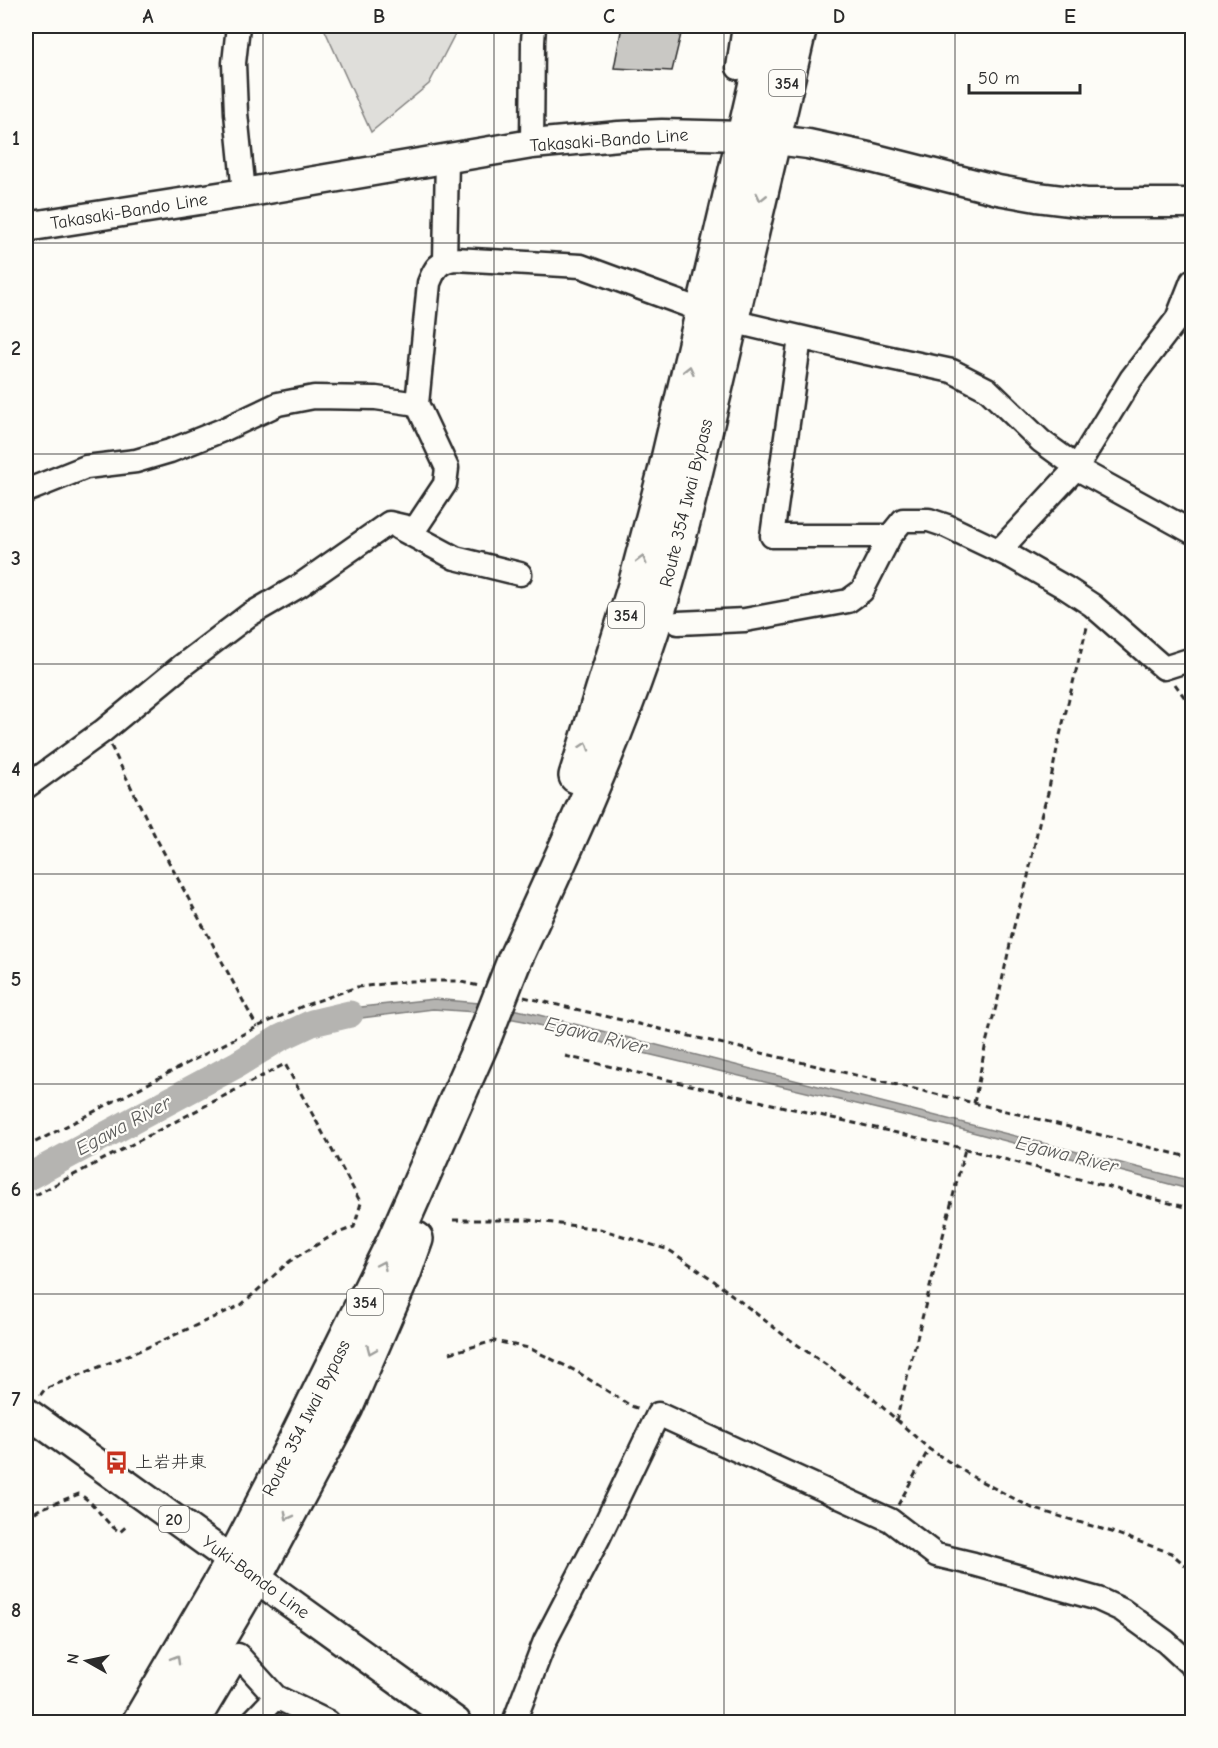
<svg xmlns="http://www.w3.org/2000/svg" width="1218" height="1748" viewBox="0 0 1218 1748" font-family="'Comic Neue','Klee One',sans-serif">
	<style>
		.green { fill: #dfdeda; stroke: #858482; stroke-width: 1.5 }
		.water { fill: #b5b4b1; stroke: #7e7d7b; stroke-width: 1.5 }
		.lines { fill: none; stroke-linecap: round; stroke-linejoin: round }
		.river { stroke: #b5b4b1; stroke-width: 27 }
		.building { fill: #c9c8c4; stroke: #2b2b2b; stroke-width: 1.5 }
		.minor-casing { stroke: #2b2b2b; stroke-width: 27 }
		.major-casing { stroke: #2b2b2b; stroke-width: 33 }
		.highway-casing { stroke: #2b2b2b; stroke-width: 38 }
		.path { stroke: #2b2b2b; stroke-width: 3; stroke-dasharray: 6 4.5; stroke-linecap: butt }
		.minor { stroke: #fdfcf7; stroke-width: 22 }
		.major { stroke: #fdfcf7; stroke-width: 28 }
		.highway { stroke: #fdfcf7; stroke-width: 33 }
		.highway-bridge-casing { stroke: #2b2b2b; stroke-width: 38; stroke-linecap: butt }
		.highway-bridge { stroke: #fdfcf7; stroke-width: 33 }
		.oneway { stroke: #9e9e9b }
		.grid { fill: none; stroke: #2b2b2b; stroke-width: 1.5; stroke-opacity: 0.55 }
		.labels { text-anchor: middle; stroke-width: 4.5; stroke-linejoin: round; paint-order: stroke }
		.shield { fill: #fdfcf7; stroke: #6a6a68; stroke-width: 1.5 }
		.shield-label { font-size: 16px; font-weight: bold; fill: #2b2b2b }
		.street-label { font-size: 18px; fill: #2b2b2b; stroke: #fdfcf7 }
		.poi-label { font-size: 18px; fill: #2b2b2b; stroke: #fdfcf7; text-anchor: start }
		.water-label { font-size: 20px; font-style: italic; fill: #5b5b5a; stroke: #fdfcf7 }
		.neatline { fill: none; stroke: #2b2b2b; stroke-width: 2 }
		.grid-label { font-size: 20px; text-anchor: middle; font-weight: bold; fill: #2b2b2b }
	</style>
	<rect width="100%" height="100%" fill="#fdfcf7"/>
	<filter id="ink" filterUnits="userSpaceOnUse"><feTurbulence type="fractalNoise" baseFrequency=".0167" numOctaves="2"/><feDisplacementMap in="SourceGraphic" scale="12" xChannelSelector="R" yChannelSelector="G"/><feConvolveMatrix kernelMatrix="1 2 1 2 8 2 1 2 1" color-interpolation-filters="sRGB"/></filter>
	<g filter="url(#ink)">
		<!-- green -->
		<path class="green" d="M323 26H459L429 84 371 132Z"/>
		<!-- water -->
		<path class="water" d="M434 999 479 1003 527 1012 1192 1181V1190L953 1127 614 1046 524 1021 476 1012 433 1009 353 1019 314 1027 313 1018 352 1008Z"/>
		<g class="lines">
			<!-- river -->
			<path class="river" d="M26 1178 236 1065 280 1038 312 1023 350 1014"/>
		</g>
		<!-- building -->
		<path class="building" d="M622 26H683L672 71 614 68Z"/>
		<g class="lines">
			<defs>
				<path id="minor" d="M238 26 234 63 236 113 244 193
					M738 68 744 26
					M532 144 533 42 534 26
					M445 261 447 159
					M731 321 867 353 952 371 987 389 1041 441 1085 473 1192 532
					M800 338 772 536H890
					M26 491 86 467 136 461 170 451 225 429 278 404 314 397 376 398 417 404
					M399 528 455 558 520 574
					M999 551 1077 467 1131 379 1177 319 1192 281
					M678 623 745 620 848 601 862 591 890 536 903 520H929L947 526 1012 557 1066 588 1092 605 1164 668 1192 659
					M26 787 103 731 183 665 249 615 299 586 389 523 415 529 445 484 447 468 417 404 429 283C435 268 438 262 455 259L581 266 703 311
					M198 1722 238 1655 276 1697 328 1722
					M252 1722 276 1697
					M514 1722 545 1641 599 1537 658 1414 890 1520 936 1555 974 1564 1098 1599 1122 1610 1166 1642 1192 1666"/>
				<path id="major" d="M26 227 244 193 532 144 619 136 662 134 744 136 808 144 868 157 998 190 1037 197 1086 203H1192
					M26 1412 456 1722"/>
				<path id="highway" d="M576 776 634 589 665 472 733 183 769 26
					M514 961C560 861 607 761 643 657 674 569 694 477 716 386 745 266 773 146 800 26
					M139 1722 233 1561 293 1445 394 1241 484 1038
					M170 1722 255 1577 346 1407 404 1273 416 1239"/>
			</defs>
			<!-- minor casing -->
			<use href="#minor" class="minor-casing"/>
			<!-- major casing -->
			<use href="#major" class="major-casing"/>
			<!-- highway casing -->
			<use href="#highway" class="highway-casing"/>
			<!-- path -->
			<path class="path" d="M1190 184 1192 171
				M1175 684 1192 708
				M111 746 155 836 257 1027
				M524 997 974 1103 1192 1158
				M565 1056 966 1149 1192 1209
				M974 1103 986 1043 998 999 1014 926 1027 881 1039 823 1048 793 1059 739 1088 623
				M26 1147 257 1027 303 1006 357 987 411 981H457L479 986
				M26 1200 285 1064 361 1203 354 1227 333 1235 290 1261 241 1305 148 1347 45 1389 39 1397
				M453 1220H529L600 1229 669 1250 709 1277 785 1336 869 1395 929 1449 973 1477 1032 1508 1112 1532 1171 1553 1192 1571
				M450 1353 494 1341 529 1348 576 1371 631 1406 640 1409
				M896 1421 965 1149
				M898 1505 929 1449
				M26 1518 40 1509 79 1494C97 1504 102 1521 120 1532L128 1525"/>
			<!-- minor -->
			<use href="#minor" class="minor"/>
			<!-- major -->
			<use href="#major" class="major"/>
			<!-- highway -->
			<use href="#highway" class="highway"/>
			<defs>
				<path id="highway-bridge" d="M484 1038 514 961"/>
			</defs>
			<!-- highway-bridge casing -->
			<use href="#highway-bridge" class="highway-bridge-casing"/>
			<!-- highway-bridge -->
			<use href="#highway-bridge" class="highway-bridge"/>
		</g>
		<!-- one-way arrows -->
		<defs><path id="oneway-chevron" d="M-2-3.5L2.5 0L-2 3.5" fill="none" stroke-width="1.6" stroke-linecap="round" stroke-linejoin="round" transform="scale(1.5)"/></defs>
		<g class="oneway">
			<use href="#oneway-chevron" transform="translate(761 197) rotate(103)"/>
			<use href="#oneway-chevron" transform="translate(689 370) rotate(-77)"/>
			<use href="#oneway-chevron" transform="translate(642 560) rotate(-75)"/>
			<use href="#oneway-chevron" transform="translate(585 746) rotate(-72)"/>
			<use href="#oneway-chevron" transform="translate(382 1265) rotate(-65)"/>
			<use href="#oneway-chevron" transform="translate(371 1350) rotate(113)"/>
			<use href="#oneway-chevron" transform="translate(288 1516) rotate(118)"/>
			<use href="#oneway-chevron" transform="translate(176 1659) rotate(-60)"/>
		</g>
	</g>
	<!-- grid -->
	<path class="grid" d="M263 26V1722M494 26V1722M724 26V1722M955 26V1722M26 243H1192M26 454H1192M26 664H1192M26 874H1192M26 1084H1192M26 1294H1192M26 1505H1192"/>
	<!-- icons -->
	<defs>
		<symbol id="bus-bare" viewBox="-9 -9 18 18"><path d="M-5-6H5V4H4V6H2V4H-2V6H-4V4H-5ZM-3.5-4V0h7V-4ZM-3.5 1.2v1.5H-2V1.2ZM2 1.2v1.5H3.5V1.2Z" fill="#c8321e" stroke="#fdfcf7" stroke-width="2.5" paint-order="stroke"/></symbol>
	</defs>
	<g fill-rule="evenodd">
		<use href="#bus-bare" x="100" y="1446" width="33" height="33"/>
	</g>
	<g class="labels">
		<!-- shield labels -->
		<g class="shield">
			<rect x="769" y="70" width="36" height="26" rx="4.5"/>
			<rect x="608" y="602" width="36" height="26" rx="4.5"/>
			<rect x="347" y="1289" width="36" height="26" rx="4.5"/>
			<rect x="159" y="1506" width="30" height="26" rx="4.5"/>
		</g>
		<g class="shield-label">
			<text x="787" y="89">354</text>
			<text x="626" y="621">354</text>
			<text x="365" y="1308">354</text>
			<text x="174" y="1525">20</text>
		</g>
		<!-- street labels -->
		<g class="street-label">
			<text transform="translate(609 140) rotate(-4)" y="6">Takasaki-Bando Line</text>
			<text transform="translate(129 211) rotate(-9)" y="6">Takasaki-Bando Line</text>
			<text transform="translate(686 503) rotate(-76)" y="6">Route 354 Iwai Bypass</text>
			<text transform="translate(306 1418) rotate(-63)" y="6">Route 354 Iwai Bypass</text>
			<text transform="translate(256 1577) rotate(36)" y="6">Yuki-Bando Line</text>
		</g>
		<!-- poi labels -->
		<g class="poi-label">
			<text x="135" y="1468">上岩井東</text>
		</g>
		<!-- water labels -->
		<g class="water-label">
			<text transform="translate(596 1035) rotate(14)" y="7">Egawa River</text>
			<text transform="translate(123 1125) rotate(-28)" y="7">Egawa River</text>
			<text transform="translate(1067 1154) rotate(14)" y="7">Egawa River</text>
		</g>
	</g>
	<!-- margin -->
	<rect width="1218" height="1748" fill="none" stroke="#fdfcf7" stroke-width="66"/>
	<!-- north arrow -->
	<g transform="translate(87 1661) rotate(279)" stroke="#fdfcf7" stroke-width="4.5" paint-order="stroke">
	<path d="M0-4.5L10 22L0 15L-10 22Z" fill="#2b2b2b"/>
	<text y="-9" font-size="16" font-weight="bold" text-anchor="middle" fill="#2b2b2b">N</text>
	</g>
	<!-- scale -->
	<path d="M969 84v9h111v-9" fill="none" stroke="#2b2b2b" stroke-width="3"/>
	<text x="978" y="84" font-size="18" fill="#2b2b2b" stroke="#fdfcf7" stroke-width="4.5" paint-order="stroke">50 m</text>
	<rect x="33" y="33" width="1152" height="1682" class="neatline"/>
	<g class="grid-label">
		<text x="148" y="23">A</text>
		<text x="379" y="23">B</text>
		<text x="609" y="23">C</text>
		<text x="839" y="23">D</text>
		<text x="1070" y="23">E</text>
		<text x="16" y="145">1</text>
		<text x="16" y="355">2</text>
		<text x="16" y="565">3</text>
		<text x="16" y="776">4</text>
		<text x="16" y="986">5</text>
		<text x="16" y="1196">6</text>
		<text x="16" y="1406">7</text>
		<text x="16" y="1617">8</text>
	</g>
</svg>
